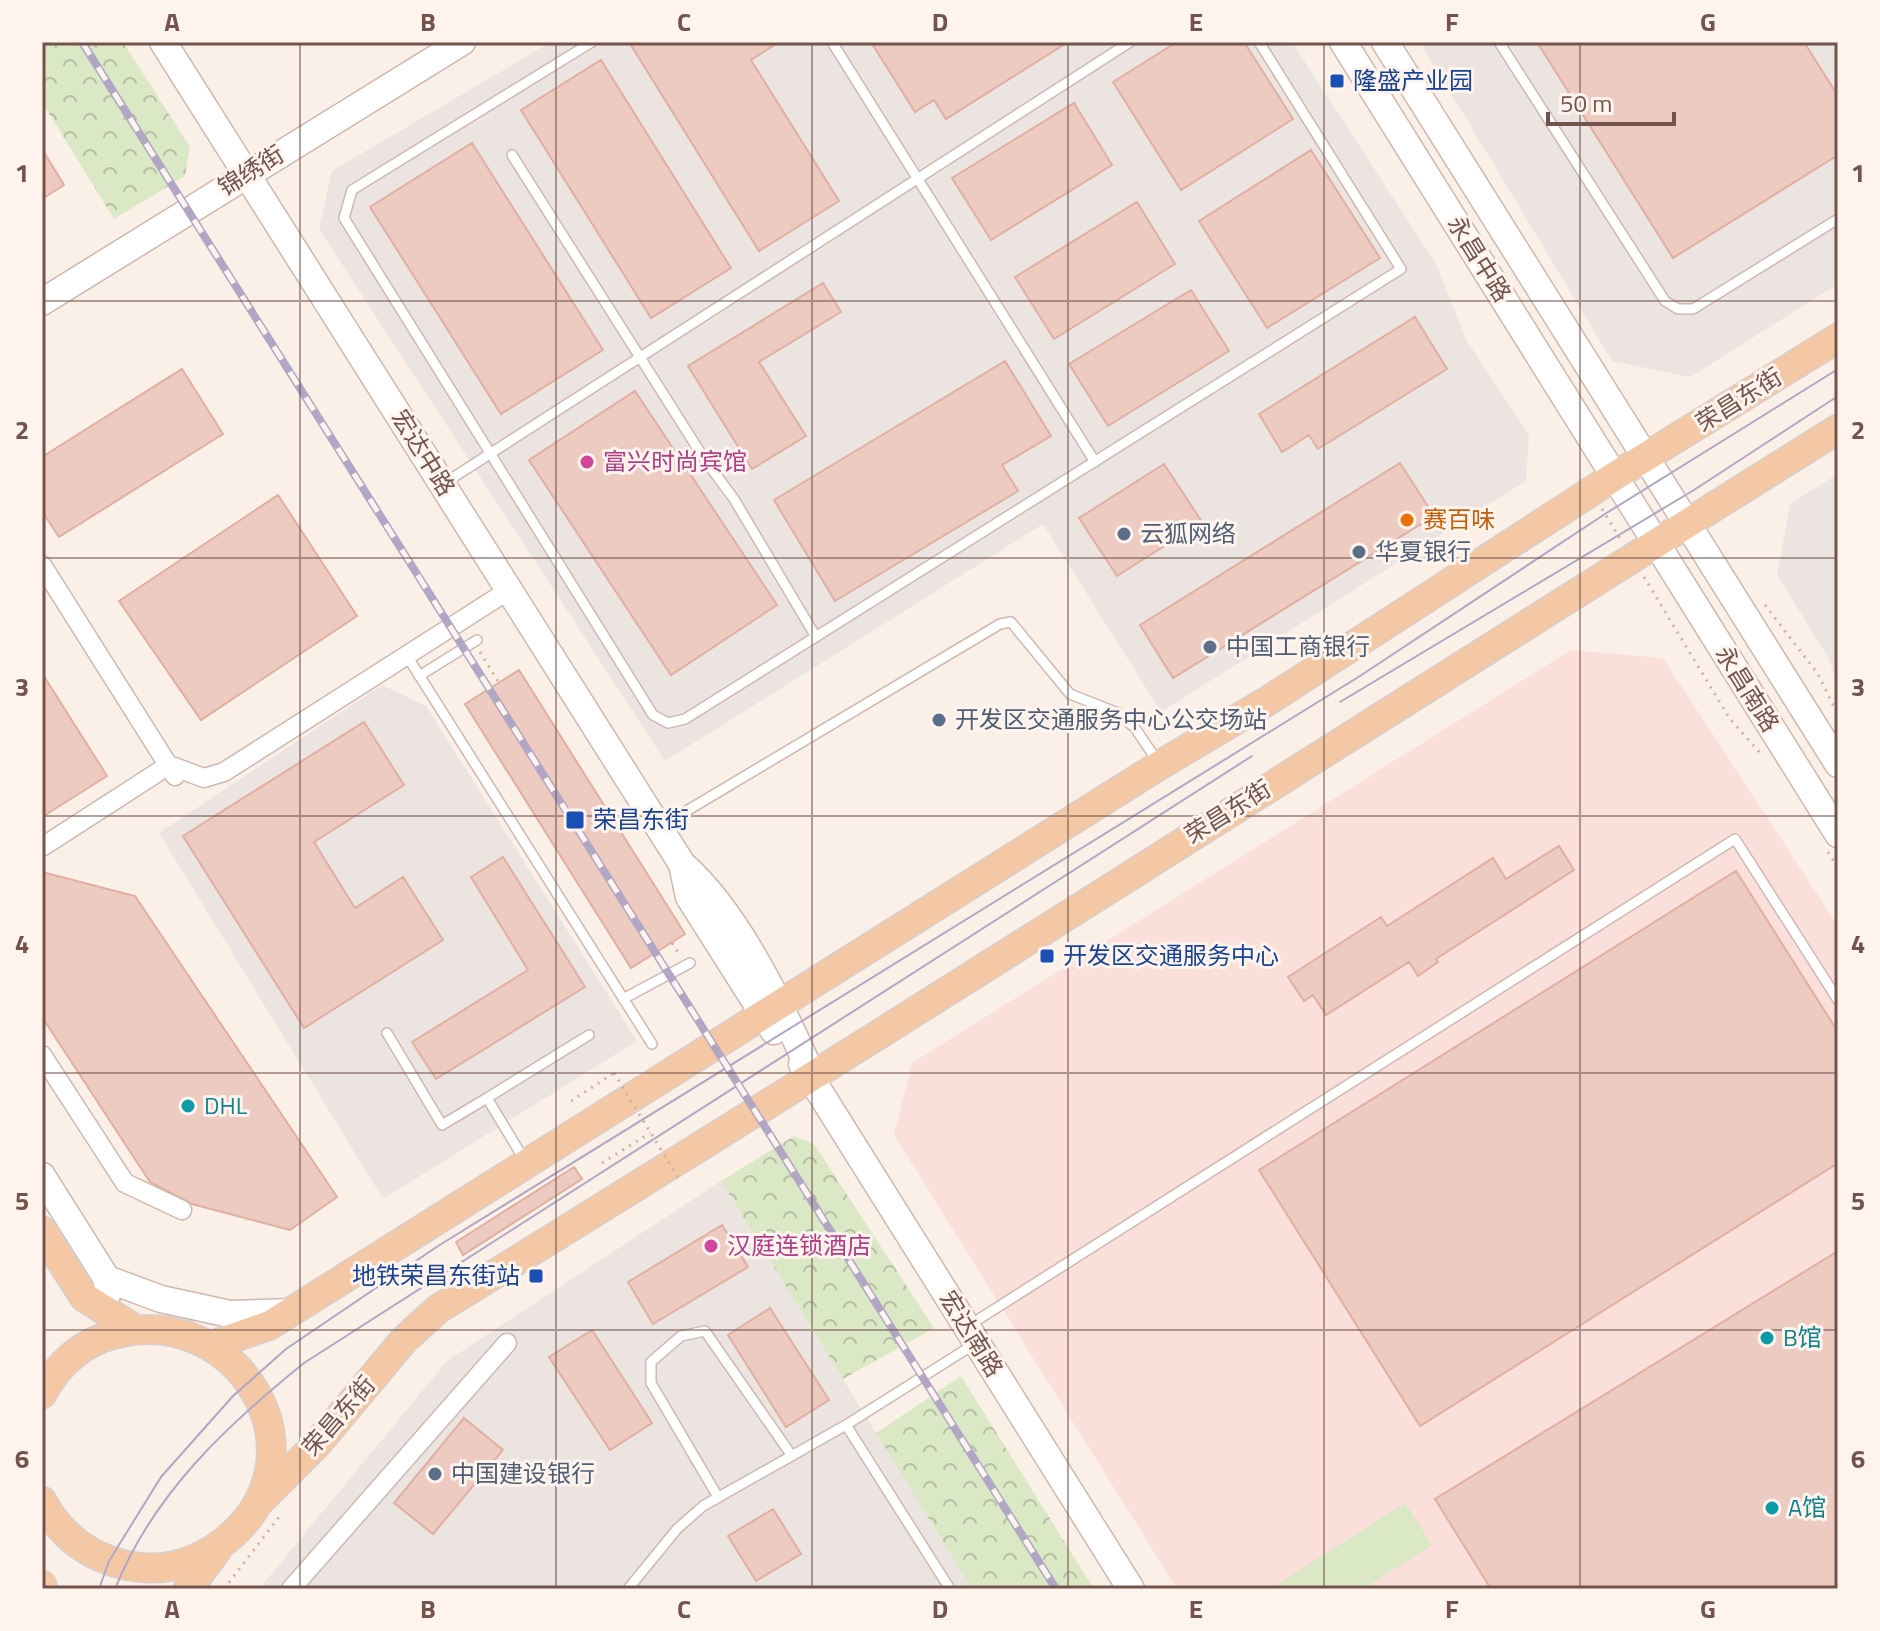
<svg xmlns="http://www.w3.org/2000/svg" width="1880" height="1631" viewBox="0 0 1880 1631" font-family="'Titillium Web','Noto Sans SC',sans-serif">
	<style>
		.commercial { fill: #fadfdb }
		.industrial { fill: #ebe4e0 }
		.forest { fill: url(#forest-crowns) }
		.garden { fill: #dae8c6 }
		.building { fill: #eecbc0; stroke: #e0afa2; stroke-width: 2 }
		.lines { fill: none; stroke-linecap: round; stroke-linejoin: round }
		.lane-casing { stroke: #ceb8b1; stroke-width: 12 }
		.street-casing { stroke: #ceb8b1; stroke-width: 21 }
		.secondary-casing { stroke: #d0b7ae; stroke-width: 29 }
		.primary-casing { stroke: #d8cfcd; stroke-width: 31 }
		.path { stroke: #d3aea3; stroke-width: 3; stroke-dasharray: 2 6; stroke-linecap: butt }
		.lane { stroke: #fff; stroke-width: 9 }
		.street { stroke: #fff; stroke-width: 18 }
		.secondary { stroke: #fff; stroke-width: 26 }
		.primary { stroke: #f4c8a4; stroke-width: 28 }
		.tram { stroke: #b1a6c4; stroke-width: 2 }
		.rail-casing { stroke: #b1a6c4; stroke-width: 8 }
		.rail { stroke: #fef4ed; stroke-width: 5; stroke-dasharray: 15; stroke-linecap: butt }
		.path-bridge { stroke: #d3aea3; stroke-width: 3; stroke-dasharray: 2 6; stroke-linecap: butt }
		.grid { fill: none; stroke: #73544d; stroke-width: 2; stroke-opacity: 0.55 }
		.transit-dot { fill: #1a4fb4; stroke: #fef4ed; stroke-width: 3 }
		.hotel-dot { fill: #d1479c; stroke: #fef4ed; stroke-width: 3 }
		.food-dot { fill: #e8710a; stroke: #fef4ed; stroke-width: 3 }
		.service-dot { fill: #5c6f8a; stroke: #fef4ed; stroke-width: 3 }
		.culture-dot { fill: #0f9aa8; stroke: #fef4ed; stroke-width: 3 }
		.labels { text-anchor: middle; stroke-width: 6; stroke-linejoin: round; paint-order: stroke }
		.transit-label { font-size: 24px; fill: #164399; stroke: #fef4ed; text-anchor: start }
		.street-label { font-size: 24px; fill: #73544d; stroke: #fef4ed }
		.hotel-label { font-size: 24px; fill: #b23c85; stroke: #fef4ed; text-anchor: start }
		.food-label { font-size: 24px; fill: #c56008; stroke: #fef4ed; text-anchor: start }
		.service-label { font-size: 24px; fill: #4e5e75; stroke: #fef4ed; text-anchor: start }
		.culture-label { font-size: 24px; fill: #0d838f; stroke: #fef4ed; text-anchor: start }
		.neatline { fill: none; stroke: #73544d; stroke-width: 3 }
		.grid-label { font-size: 26px; text-anchor: middle; font-weight: bold; fill: #73544d }
	</style>
	<defs>
		<pattern id="forest-crowns" width="20" height="18" patternUnits="userSpaceOnUse" patternTransform="scale(2)"><rect width="20" height="18" fill="#dae8c6"/><path d="M2 6a3 3 0 1 1 6 0M12 15a3 3 0 1 1 6 0" fill="none" stroke="#b5bfa3"/></pattern>
	</defs>
	<rect width="100%" height="100%" fill="#fbf0e7"/>
	<!-- commercial -->
	<path class="commercial" d="M1571 650 1663 658 1838 926V1589H1177L894 1135 912 1063Z"/>
	<!-- industrial -->
	<path class="industrial" d="M551 42H1292L1436 264 1467 341 1529 435 1526 481 1161 712 1043 524 665 761 319 229 332 171Z
		M1420 42H1838V284L1690 377 1612 361Z
		M1838 474V688L1829 659 1777 575 1790 504Z
		M382 685 426 706 637 1041 383 1199 159 833Z
		M721 1181 972 1589H259L447 1361Z"/>
	<!-- forest -->
	<path class="forest" d="M42 42H123L190 147 185 176 114 219 42 102Z
		M794 1136 814 1144 934 1328 843 1379 721 1181Z
		M961 1376 1094 1589H972L876 1433Z"/>
	<!-- garden -->
	<path class="garden" d="M1405 1503 1432 1545 1363 1589H1270Z"/>
	<!-- building -->
	<path class="building" d="M629 42H779L751 60 839 201 759 251Z
		M871 42H1068L946 119 934 100 915 112Z
		M1177 42H1244L1293 119 1181 190 1113 82Z
		M1537 42H1804L1838 96V155L1673 258Z
		M601 60 731 268 651 318 521 110Z
		M1074 103 1112 165 991 240 952 178Z
		M472 143 603 350 501 414 370 207Z
		M42 149 64 185 42 199Z
		M1311 150 1380 258 1267 328 1199 221Z
		M1137 202 1175 264 1054 339 1015 277Z
		M823 283 841 312 759 362 806 436 752 469 688 366Z
		M1191 290 1229 351 1108 426 1069 364Z
		M1415 317 1447 369 1318 449 1309 435 1282 452 1259 414Z
		M1005 361 1051 436 1002 465 1018 491 835 601 774 500Z
		M182 369 223 434 59 537 42 511V457Z
		M635 391 777 605 671 675 529 460Z
		M1400 463 1434 516 1173 678 1140 625Z
		M1164 464 1202 522 1117 576 1079 518Z
		M278 495 357 616 201 720 119 601Z
		M519 670 685 934 631 968 465 704Z
		M42 673 107 776 42 817Z
		M364 722 404 785 314 842 355 908 403 877 443 940 304 1028 183 836Z
		M1559 846 1574 870 1436 959 1438 962 1418 976 1409 962 1326 1015 1313 995 1304 1001 1288 977 1381 917 1387 926 1493 858 1506 879Z
		M503 857 585 987 436 1079 412 1042 528 970 471 877Z
		M1736 871 1838 1032V1163L1420 1426 1259 1170Z
		M42 872 135 896 337 1197 290 1230 192 1204 150 1182 42 1017Z
		M574 1167 582 1179 463 1255 456 1242Z
		M722 1225 748 1267 653 1324 628 1282Z
		M1838 1251V1589H1491L1435 1499Z
		M770 1308 829 1400 786 1427 728 1335Z
		M592 1330 652 1423 610 1450 549 1357Z
		M464 1418 503 1450 433 1534 394 1503Z
		M773 1509 801 1554 756 1581 728 1536Z"/>
	<g class="lines">
		<defs>
			<path id="lane" d="M592 42 352 190 344 218 653 715 668 723 685 719 1401 269 1259 42
				M832 42 1095 462
				M1499 42 1665 301 1678 309H1693L1838 219
				M512 155 705 460 734 499 816 637
				M443 484 1130 42
				M407 656 652 1044
				M419 676 477 640
				M663 825 1000 624 1011 622 1070 694 1118 713 1135 728 1158 762
				M623 999 690 963
				M387 1033 442 1125 487 1098 525 1161
				M487 1098 589 1035
				M968 1326 1735 839 1838 1000
				M846 1425 950 1589
				M718 1497 651 1383V1362L681 1336 705 1331 792 1456
				M628 1589 677 1529 703 1506 846 1425 973 1345"/>
			<path id="street" d="M42 565 175 776
				M42 847 169 765 204 778 224 772 509 590
				M42 1055 125 1183 182 1210
				M291 1589 507 1343"/>
			<path id="secondary" d="M163 42 682 864C739 914 783 1009 813 1078
				M1343 42 1838 834
				M1385 42 1838 764
				M42 302 462 42
				M682 864 689 897 774 1031
				M802 1064 1131 1589
				M42 1176 107 1279 108 1293
				M107 1279 161 1299 230 1314 290 1312"/>
			<path id="primary" d="M42 1231 84 1297 135 1329
				M213 1345 270 1325 1160 765 1269 700 1615 476 1838 338
				M42 1394C57 1365 82 1342 115 1334 235 1302 327 1449 232 1535 210 1555 180 1569 149 1568 103 1566 64 1543 42 1501
				M257 1504 317 1444 404 1340 438 1309C908 1020 1371 721 1838 429
				M42 1585 43 1589
				M188 1589 217 1550"/>
		</defs>
		<!-- lane casing -->
		<use href="#lane" class="lane-casing"/>
		<!-- street casing -->
		<use href="#street" class="street-casing"/>
		<!-- secondary casing -->
		<use href="#secondary" class="secondary-casing"/>
		<!-- primary casing -->
		<use href="#primary" class="primary-casing"/>
		<!-- path -->
		<path class="path" d="M1602 509 1621 540
			M1644 577 1730 719 1761 754
			M1765 605 1818 674 1838 715
			M480 652 499 683
			M1828 852 1838 868
			M672 943 680 956
			M571 1101 614 1073
			M602 1163 650 1133
			M224 1589 282 1513"/>
		<!-- lane -->
		<use href="#lane" class="lane"/>
		<!-- street -->
		<use href="#street" class="street"/>
		<!-- secondary -->
		<use href="#secondary" class="secondary"/>
		<!-- primary -->
		<use href="#primary" class="primary"/>
		<!-- tram -->
		<path class="tram" d="M1340 702 1694 490 1838 396
			M99 1589 109 1561 161 1477 233 1396 286 1349 438 1246 1360 676 1605 514 1838 369
			M115 1589C153 1494 226 1426 304 1363L1252 756"/>
		<defs>
			<path id="rail" d="M82 42 1056 1589"/>
		</defs>
		<!-- rail casing -->
		<use href="#rail" class="rail-casing"/>
		<!-- rail -->
		<use href="#rail" class="rail"/>
		<!-- path-bridge -->
		<path class="path-bridge" d="M614 1073 679 1179"/>
	</g>
	<!-- grid -->
	<path class="grid" d="M300 42V1589M556 42V1589M812 42V1589M1068 42V1589M1324 42V1589M1580 42V1589M42 301H1838M42 558H1838M42 816H1838M42 1073H1838M42 1330H1838"/>
	<!-- markers -->
	<g class="transit-dot">
		<rect x="1329" y="73" width="16" height="16" rx="4"/>
		<rect x="565" y="810" width="20" height="20" rx="4"/>
		<rect x="1039" y="948" width="16" height="16" rx="4"/>
		<rect x="528" y="1268" width="16" height="16" rx="4"/>
	</g>
	<g class="hotel-dot">
		<circle cx="587" cy="462" r="8"/>
		<circle cx="711" cy="1246" r="8"/>
	</g>
	<circle class="food-dot" cx="1407" cy="520" r="8"/>
	<g class="service-dot">
		<circle cx="1124" cy="534" r="8"/>
		<circle cx="1359" cy="552" r="8"/>
		<circle cx="1210" cy="647" r="8"/>
		<circle cx="939" cy="720" r="8"/>
		<circle cx="435" cy="1474" r="8"/>
	</g>
	<g class="culture-dot">
		<circle cx="188" cy="1106" r="8"/>
		<circle cx="1767" cy="1338" r="8"/>
		<circle cx="1772" cy="1508" r="8"/>
	</g>
	<g class="labels">
		<!-- transit labels -->
		<g class="transit-label">
			<text x="1353" y="89">隆盛产业园</text>
			<text x="593" y="828">荣昌东街</text>
			<text x="1063" y="964">开发区交通服务中心</text>
			<text x="520" y="1284" text-anchor="end">地铁荣昌东街站</text>
		</g>
		<!-- street labels -->
		<g class="street-label">
			<text transform="translate(251 171) rotate(-32)" y="8">锦绣街</text>
			<text transform="translate(1479 259) rotate(58)" y="8">永昌中路</text>
			<text transform="translate(1739 400) rotate(-32)" y="8">荣昌东街</text>
			<text transform="translate(423 453) rotate(58)" y="8">宏达中路</text>
			<text transform="translate(1747 689) rotate(58)" y="8">永昌南路</text>
			<text transform="translate(1228 812) rotate(-32)" y="8">荣昌东街</text>
			<text transform="translate(971 1334) rotate(58)" y="8">宏达南路</text>
			<text transform="translate(339 1416) rotate(-49)" y="8">荣昌东街</text>
		</g>
		<!-- hotel labels -->
		<g class="hotel-label">
			<text x="603" y="470">富兴时尚宾馆</text>
			<text x="727" y="1254">汉庭连锁酒店</text>
		</g>
		<!-- food labels -->
		<g class="food-label">
			<text x="1423" y="528">赛百味</text>
		</g>
		<!-- service labels -->
		<g class="service-label">
			<text x="1140" y="542">云狐网络</text>
			<text x="1375" y="560">华夏银行</text>
			<text x="1226" y="655">中国工商银行</text>
			<text x="955" y="728">开发区交通服务中心公交场站</text>
			<text x="451" y="1482">中国建设银行</text>
		</g>
		<!-- culture labels -->
		<g class="culture-label">
			<text x="204" y="1114">DHL</text>
			<text x="1783" y="1346">B馆</text>
			<text x="1788" y="1516">A馆</text>
		</g>
	</g>
	<!-- border -->
	<rect width="1880" height="1631" fill="none" stroke="#fef4ed" stroke-width="88"/>
	<!-- scale -->
	<path d="M1548 112v12h126v-12" fill="none" stroke="#73544d" stroke-width="4"/>
	<text x="1560" y="112" font-size="24" fill="#73544d" stroke="#fef4ed" stroke-width="6" paint-order="stroke">50 m</text>
	<rect x="44" y="44" width="1792" height="1543" class="neatline"/>
	<g class="grid-label">
		<text x="172" y="31">A</text>
		<text x="428" y="31">B</text>
		<text x="684" y="31">C</text>
		<text x="940" y="31">D</text>
		<text x="1196" y="31">E</text>
		<text x="1452" y="31">F</text>
		<text x="1708" y="31">G</text>
		<text x="22" y="182">1</text>
		<text x="1858" y="182">1</text>
		<text x="22" y="439">2</text>
		<text x="1858" y="439">2</text>
		<text x="22" y="696">3</text>
		<text x="1858" y="696">3</text>
		<text x="22" y="953">4</text>
		<text x="1858" y="953">4</text>
		<text x="22" y="1210">5</text>
		<text x="1858" y="1210">5</text>
		<text x="22" y="1468">6</text>
		<text x="1858" y="1468">6</text>
		<text x="172" y="1618">A</text>
		<text x="428" y="1618">B</text>
		<text x="684" y="1618">C</text>
		<text x="940" y="1618">D</text>
		<text x="1196" y="1618">E</text>
		<text x="1452" y="1618">F</text>
		<text x="1708" y="1618">G</text>
	</g>
</svg>
